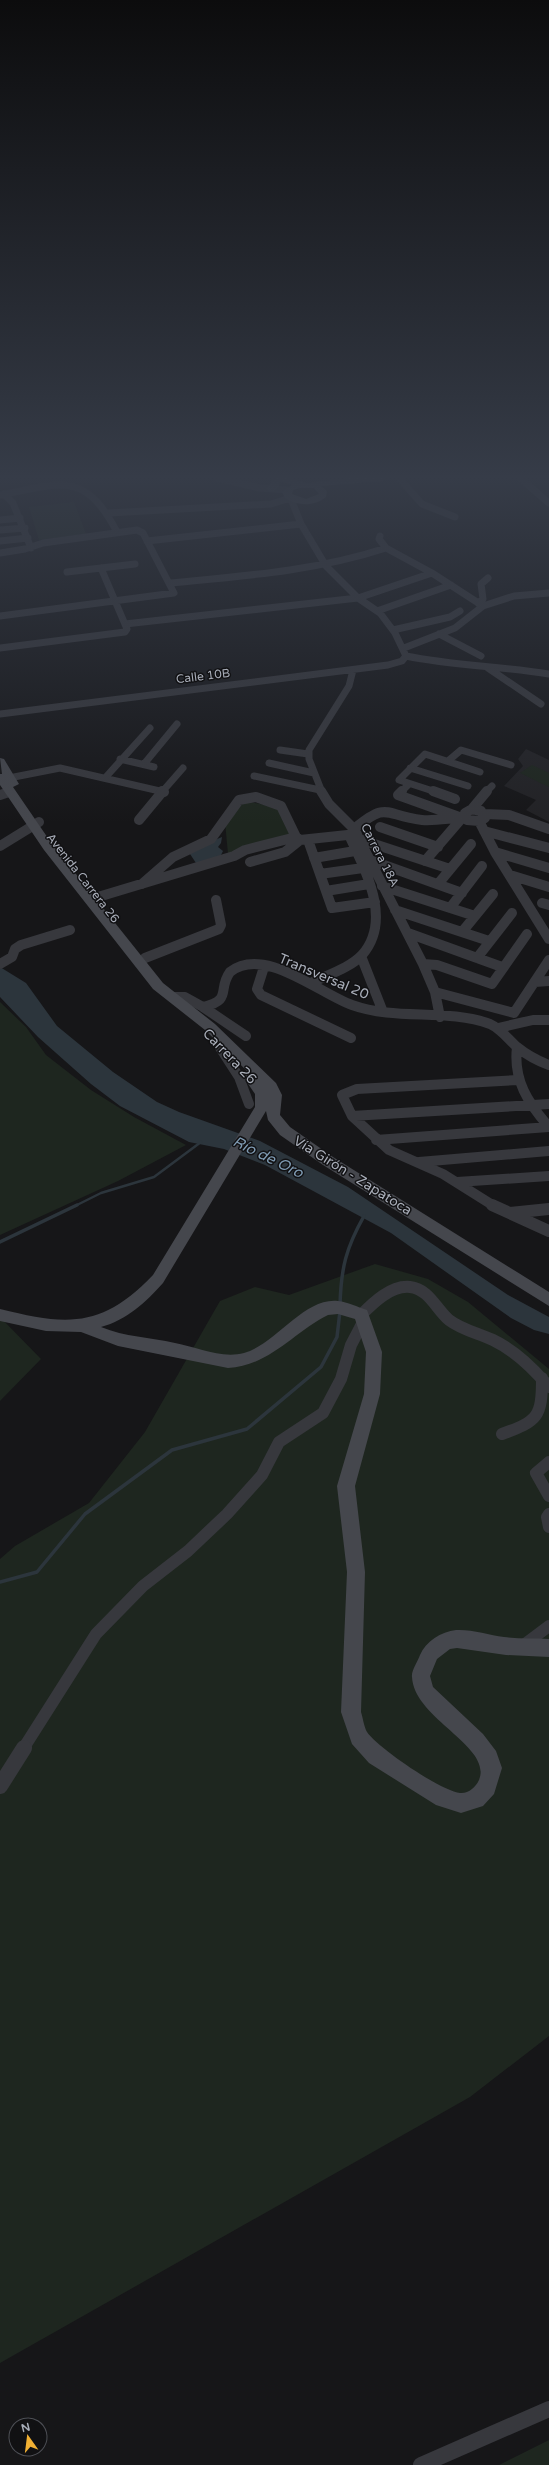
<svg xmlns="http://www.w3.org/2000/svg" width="549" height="2465" viewBox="0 0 549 2465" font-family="'Varela Round',sans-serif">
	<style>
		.built { fill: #222225 }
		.green { fill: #1e261f }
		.water { fill: #2c353c }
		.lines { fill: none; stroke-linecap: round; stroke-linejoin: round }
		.stream-far1 { stroke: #2c353c; stroke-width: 2.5 }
		.stream { stroke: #2c353c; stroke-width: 3.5 }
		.street-far3 { stroke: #37383d; stroke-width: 7 }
		.street-far2 { stroke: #37383d; stroke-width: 10 }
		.street-far1 { stroke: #37383d; stroke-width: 12 }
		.street { stroke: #37383d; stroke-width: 16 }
		.secondary { fill: #45474d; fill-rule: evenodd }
		.labels { text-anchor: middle; stroke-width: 3; stroke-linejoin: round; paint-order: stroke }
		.far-street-label { font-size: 12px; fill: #a8adb8; stroke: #111113 }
		.street-label { font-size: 14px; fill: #a8adb8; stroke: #111113 }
		.water-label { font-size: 15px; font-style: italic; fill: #7f9bb3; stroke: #111113 }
	</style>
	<rect width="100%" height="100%" fill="#161618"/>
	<!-- built -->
	<path class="built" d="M526 749 549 760V822L526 810 536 800 504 786 523 766 518 759Z"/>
	<!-- green -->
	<path class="green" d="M74 502 86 534 39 540 29 507Z
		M532 765 549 773V787L520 773Z
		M245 801 277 807 290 834 228 854 225 822Z
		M0 1002 26 1027 46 1055 91 1090 134 1117 186 1145 118 1181 0 1235Z
		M375 1264 428 1279 468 1302 549 1369V2036L470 2097 0 2363V1559L15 1546 89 1503 145 1432 220 1301 255 1287 289 1295Z
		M0 1317 41 1359 0 1401Z
		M549 2440V2465H499Z"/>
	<!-- water -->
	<path class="water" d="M222 837 221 843 218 847 223 851 220 857 196 863 188 851Z
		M0 967 26 983 57 1026 113 1072 157 1102 179 1112 260 1141 348 1187 508 1295 549 1317V1334L534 1330 511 1318 391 1233 265 1165 224 1149 189 1142 120 1106 91 1084 38 1037 0 997Z"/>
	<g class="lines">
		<!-- stream-far1 -->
		<path class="stream-far1" d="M75 1206 101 1193 154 1177 201 1142"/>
		<!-- stream -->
		<path class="stream" d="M0 1242 77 1205
			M340 1305C341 1268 346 1248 364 1216
			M0 1582 37 1572 85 1514 172 1450 247 1429 321 1367 337 1337 340 1311"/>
		<!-- street-far3 -->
		<path class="street-far3" d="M217 478 260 488 287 490
			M399 478 422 504 455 517
			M520 478 549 503
			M4 494 13 503 31 548
			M0 495C60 484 84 469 117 532
			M291 499 301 524 326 566 358 598 380 613 395 633 406 656
			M109 513 271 504 290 498
			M0 520 20 518
			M0 530 25 528
			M380 536 379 539 386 548
			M0 541 28 538
			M147 541 301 524
			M0 553 25 549 43 543 137 530 143 533 174 593 0 616
			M67 572 135 564
			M170 583C243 576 316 571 386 548L432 573 483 606
			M478 603 483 599 481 584 488 578
			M377 611 451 585
			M125 624 358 598 432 573
			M393 630 450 617 460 611
			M439 634 481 656
			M0 648 125 632 127 629 101 568
			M404 648 455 628 483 606 514 596 549 593
			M406 656C454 666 501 666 549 674
			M488 668 541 704
			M0 714 388 665 402 661 406 656
			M280 750 308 754
			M120 759 154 767
			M448 761 461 750 511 765
			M269 763 314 773
			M144 764 177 724
			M410 768 468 786
			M254 776 320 790
			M9 778 60 768 164 792
			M105 778 150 728
			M162 792 183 768
			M322 792 309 759V750L349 686 353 670
			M401 792 409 784
			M436 792 399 780 425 754 480 772
			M486 792 492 786"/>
		<!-- street-far2 -->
		<path class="street-far2" d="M162 791 164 792
			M321 791 329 804 354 829 423 964 435 992 440 1017
			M402 791 398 795 462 818 425 861
			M433 791 455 799
			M0 795 9 792
			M472 809 481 811 485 818 479 821 467 820 465 813Z
			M472 809 487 791
			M485 814 509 815 549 829
			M139 820 163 791
			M479 821 495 852 549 939
			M380 827 438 847
			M354 829C389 800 384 816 422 820 433 821 445 819 456 818
			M484 831 549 848
			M359 839 450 869
			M308 840 332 908 375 902
			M0 846 39 822
			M495 852 549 868
			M314 858 355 851
			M370 860 462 893
			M250 862 285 852 300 840
			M320 874 363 868
			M510 875 549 887
			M142 884 173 857 211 839 239 800 256 797 281 806 296 837 300 840 357 834
			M438 884 471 844
			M382 886 475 916
			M326 891 369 884
			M98 897 234 856 245 850 296 837
			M542 903 549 905
			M450 908 482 866
			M395 910 489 941
			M462 932 493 894
			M408 933 502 967
			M361 956 383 1012
			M145 958 219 929 221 925 216 900
			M477 958 512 913
			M0 964 12 957 15 949 21 945 70 930
			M423 964 437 965 492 984 527 934
			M264 967 257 989 261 995 351 1038
			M535 982 549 981
			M311 983C327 975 350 968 362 955 393 920 365 870 349 835
			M435 992 514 1013 549 960
			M174 997H185L203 1007C233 1000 217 990 230 972 264 945 320 994 352 1005 397 1021 446 1008 490 1024 501 1029 508 1039 517 1047 527 1055 538 1061 549 1065
			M203 1007 246 1036
			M498 1028 533 1020H549
			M219 1046 239 1077 249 1104
			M517 1047C513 1080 528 1103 549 1127
			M352 1116 549 1104
			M376 1140 549 1127
			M419 1162 549 1151
			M457 1182 549 1176
			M494 1206 443 1174 389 1150 352 1116 342 1095 357 1089 518 1080"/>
		<!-- street-far1 -->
		<path class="street-far1" d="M492 1205 549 1231
			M510 1213 549 1209
			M361 1315C373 1303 391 1285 410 1287 429 1289 436 1309 449 1320 462 1330 478 1333 493 1340 516 1351 533 1368 549 1387
			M502 1434C538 1421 542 1417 542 1378
			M549 1462 536 1473 549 1496
			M549 1514 547 1517 549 1527
			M521 1647 549 1626
			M23 1749 96 1634 143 1586 188 1551 227 1514 262 1475 279 1442 323 1413 341 1379 351 1345 363 1322"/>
		<!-- street -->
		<path class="street" d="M0 1786 24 1748
			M421 2465 549 2409"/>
		<!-- secondary -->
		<path class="secondary" d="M277 478H289L307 483 349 478H387L383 481 321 486 327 491 326 497C314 507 297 506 285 498L282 492 292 485 280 481 279 487 274 491H268L267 489 273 479ZM300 488H314L319 494 306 499 292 494 293 490Z
			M0 758 4 759 19 784 13 787 52 844 163 983 215 1024 276 1083 282 1095 280 1115 290 1127 333 1157 549 1292V1306L323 1165 280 1135 268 1120 266 1111 163 1283C146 1302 127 1320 101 1327 125 1337 150 1337 175 1343 197 1347 221 1359 244 1353 275 1345 304 1297 338 1301 348 1302 357 1307 367 1310L382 1352 380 1394 355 1486 365 1572 361 1712C363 1718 364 1727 367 1732 378 1748 441 1791 460 1793 468 1794 476 1787 479 1780 493 1746 414 1719 412 1677 411 1671 418 1661 420 1655 426 1641 441 1632 456 1630 471 1629 489 1635 504 1637 519 1639 534 1638 549 1639V1657L506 1655 457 1648 450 1649 437 1659 430 1676 433 1687 483 1734 496 1751 502 1768 494 1794 483 1806 461 1813 436 1805 369 1763 352 1744 341 1712 347 1572 337 1486 364 1394 366 1352 355 1319 338 1314 328 1315C294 1332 269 1366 228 1368L118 1346 81 1332 46 1331 0 1321V1309C68 1326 102 1328 153 1275L255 1107V1094L242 1075 247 1071 205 1030 153 989 44 850 0 785V774H2Z"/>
	</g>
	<!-- sky -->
	<linearGradient id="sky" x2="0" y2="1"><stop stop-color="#0c0c0d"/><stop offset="0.58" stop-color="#363c48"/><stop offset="1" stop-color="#363c48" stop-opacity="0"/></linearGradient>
	<rect width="549" height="823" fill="url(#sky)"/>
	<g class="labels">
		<!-- far-street labels -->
		<g class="far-street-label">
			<text transform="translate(203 676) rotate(-7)" y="4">Calle 10B</text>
			<text transform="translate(380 855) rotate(63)" y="4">Carrera 18A</text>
			<text transform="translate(83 878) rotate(52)" y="4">Avenida Carrera 26</text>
		</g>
		<!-- street labels -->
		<g class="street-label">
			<text transform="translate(324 976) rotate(23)" y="5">Transversal 20</text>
			<text transform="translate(230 1056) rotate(46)" y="5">Carrera 26</text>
			<text transform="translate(353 1175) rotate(32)" y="5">Vía Girón - Zapatoca</text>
		</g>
		<!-- water labels -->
		<g class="water-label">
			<text transform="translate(268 1157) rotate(26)" y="5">Río de Oro</text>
		</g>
	</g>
	<!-- north arrow -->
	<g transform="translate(28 2437) rotate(346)"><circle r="19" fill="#111113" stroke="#4d4f55"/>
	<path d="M0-3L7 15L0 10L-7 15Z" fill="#f2b134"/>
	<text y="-6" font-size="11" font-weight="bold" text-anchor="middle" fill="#a8adb8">N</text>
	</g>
</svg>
